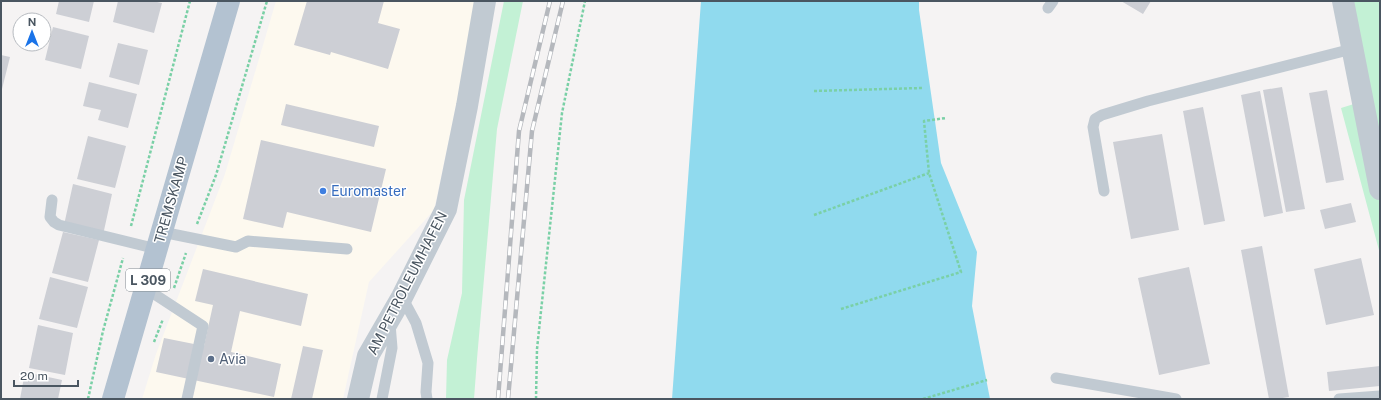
<svg xmlns="http://www.w3.org/2000/svg" width="1381" height="400" viewBox="0 0 1381 400" font-family="'Public Sans',sans-serif">
	<style>
		.commercial { fill: #fdf9ef }
		.green { fill: #c3f1d5 }
		.water { fill: #90daee }
		.building { fill: #cdcfd5 }
		.lines { fill: none; stroke-linecap: round; stroke-linejoin: round }
		.path { stroke: #7ad0a6; stroke-width: 2.5; stroke-dasharray: 3 2; stroke-linecap: butt }
		.lane { stroke: #c1cad2; stroke-width: 11 }
		.street { stroke: #c1cad2; stroke-width: 22 }
		.primary { stroke: #b3c2d1; stroke-width: 22 }
		.rail-casing { stroke: #b5b8bd; stroke-width: 4.5 }
		.rail { stroke: #fff; stroke-width: 3; stroke-dasharray: 9; stroke-linecap: butt }
		.shop-dot { fill: #3f7fe0; stroke: #fff; stroke-width: 1.5 }
		.service-dot { fill: #5c6f8a; stroke: #fff; stroke-width: 1.5 }
		.labels { text-anchor: middle; stroke-width: 3; stroke-linejoin: round; paint-order: stroke }
		.shield { fill: #fff; stroke: #808990; stroke-width: 1 }
		.shield-label { font-size: 13px; font-weight: bold; fill: #4a5661 }
		.shop-label { font-size: 14px; fill: #366cbe; stroke: #fff; text-anchor: start }
		.street-label { font-size: 14px; fill: #4a5661; stroke: #fff }
		.service-label { font-size: 14px; fill: #4e5e75; stroke: #fff; text-anchor: start }
	</style>
	<rect width="100%" height="100%" fill="#f5f3f3"/>
	<!-- commercial -->
	<path class="commercial" d="M276 1H478L434 210 369 282 343 399H142L156 354 225 174Z"/>
	<!-- green -->
	<path class="green" d="M504 1H523L497 129 477 359 474 399H446L447 360 462 293 464 200Z
		M1351 1H1380V254L1341 108 1370 99Z"/>
	<!-- water -->
	<path class="water" d="M701 1H919V10L941 163 977 252 972 306 990 399H672Z"/>
	<!-- building -->
	<path class="building" d="M59 1H94L89 22 56 14Z
		M118 1H152L162 3 154 33 113 22Z
		M307 1H384L378 23 400 29 388 69 331 52 330 55 294 45Z
		M1121 1H1151L1143 14Z
		M53 27 89 36 81 69 45 60Z
		M118 43 148 50 139 85 109 77Z
		M1 55 10 57 2 89H1Z
		M89 82 137 94 128 128 98 120 101 110 83 106Z
		M1282 87 1305 209 1286 212 1263 90Z
		M1327 90 1344 180 1326 183 1309 93Z
		M1260 91 1283 213 1264 217 1241 95Z
		M286 104 379 126 374 147 281 125Z
		M1203 107 1225 221 1204 225 1183 111Z
		M1162 134 1179 230 1131 239 1113 142Z
		M88 136 126 146 115 188 77 179Z
		M261 140 386 169 371 232 287 212 283 228 243 219Z
		M73 184 112 194 103 235 64 225Z
		M1351 203 1356 222 1325 229 1320 210Z
		M63 232 99 240 88 282 52 273Z
		M1262 246 1289 397 1276 399H1269L1241 250Z
		M1361 258 1374 315 1326 325 1314 269Z
		M1189 267 1210 364 1159 375 1138 278Z
		M203 269 308 294 301 326 240 311 231 352 281 364 274 397 156 372 164 338 204 346 213 305 195 301Z
		M50 277 88 287 77 328 39 319Z
		M38 325 73 333 65 375 29 368Z
		M303 346 323 350 312 399H291Z
		M1380 366V386L1329 391 1327 372Z
		M25 372 62 380 58 399H20Z"/>
	<g class="lines">
		<!-- path -->
		<path class="path" d="M814 91 922 88
			M814 215 929 173
			M197 224 216 175 267 1
			M131 226 190 1
			M174 288 186 253
			M841 309 961 272 929 173 924 121 946 118
			M154 342 163 319
			M88 399 103 331 123 258
			M536 399 537 349 562 113 585 1
			M923 399 987 380"/>
		<!-- lane -->
		<path class="lane" d="M1048 8 1053 1
			M1104 191 1093 127 1095 119 1102 115 1148 101 1352 49
			M52 200 50 217 54 222 59 225 157 249
			M162 232 236 247 248 241 347 249
			M145 288 203 326 187 399
			M402 297 416 323 428 363 426 392 427 399
			M1056 378 1176 399
			M382 399 392 348 390 324
			M1339 399 1380 396"/>
		<!-- street -->
		<path class="street" d="M1343 1 1380 189
			M358 399 368 356 402 297 446 209 467 106 485 1"/>
		<!-- primary -->
		<path class="primary" d="M113 399 229 1"/>
		<defs>
			<path id="rail" d="M498 399 519 131 550 1
				M508 399 532 131 563 1"/>
		</defs>
		<!-- rail casing -->
		<use href="#rail" class="rail-casing"/>
		<!-- rail -->
		<use href="#rail" class="rail"/>
	</g>
	<!-- markers -->
	<circle class="shop-dot" cx="323" cy="191" r="4"/>
	<circle class="service-dot" cx="211" cy="359" r="4"/>
	<g class="labels">
		<!-- shield labels -->
		<rect class="shield" x="126" y="269" width="44" height="22" rx="3"/>
		<g class="shield-label">
			<text x="148" y="285">L 309</text>
		</g>
		<!-- shop labels -->
		<g class="shop-label">
			<text x="331" y="196">Euromaster</text>
		</g>
		<!-- street labels -->
		<g class="street-label">
			<text transform="translate(171 200) rotate(-74)" y="5">TREMSKAMP</text>
			<text transform="translate(407 283) rotate(-63)" y="5">AM PETROLEUMHAFEN</text>
		</g>
		<!-- service labels -->
		<g class="service-label">
			<text x="219" y="364">Avia</text>
		</g>
	</g>
	<!-- border -->
	<rect width="1381" height="400" fill="none" stroke="#4a5661" stroke-width="4"/>
	<!-- north arrow -->
	<g transform="translate(32 32)"><circle r="19" fill="#ffffff" stroke="#b7bbc0"/>
	<path d="M0-3L7 15L0 10L-7 15Z" fill="#1a73e8"/>
	<text y="-6" font-size="11" font-weight="bold" text-anchor="middle" fill="#4a5661">N</text>
	</g>
	<!-- scale -->
	<path d="M14 380v6h64v-6" fill="none" stroke="#4a5661" stroke-width="2"/>
	<text x="20" y="380" font-size="12" fill="#4a5661" stroke="#ffffff" stroke-width="3" paint-order="stroke">20 m</text>
</svg>
